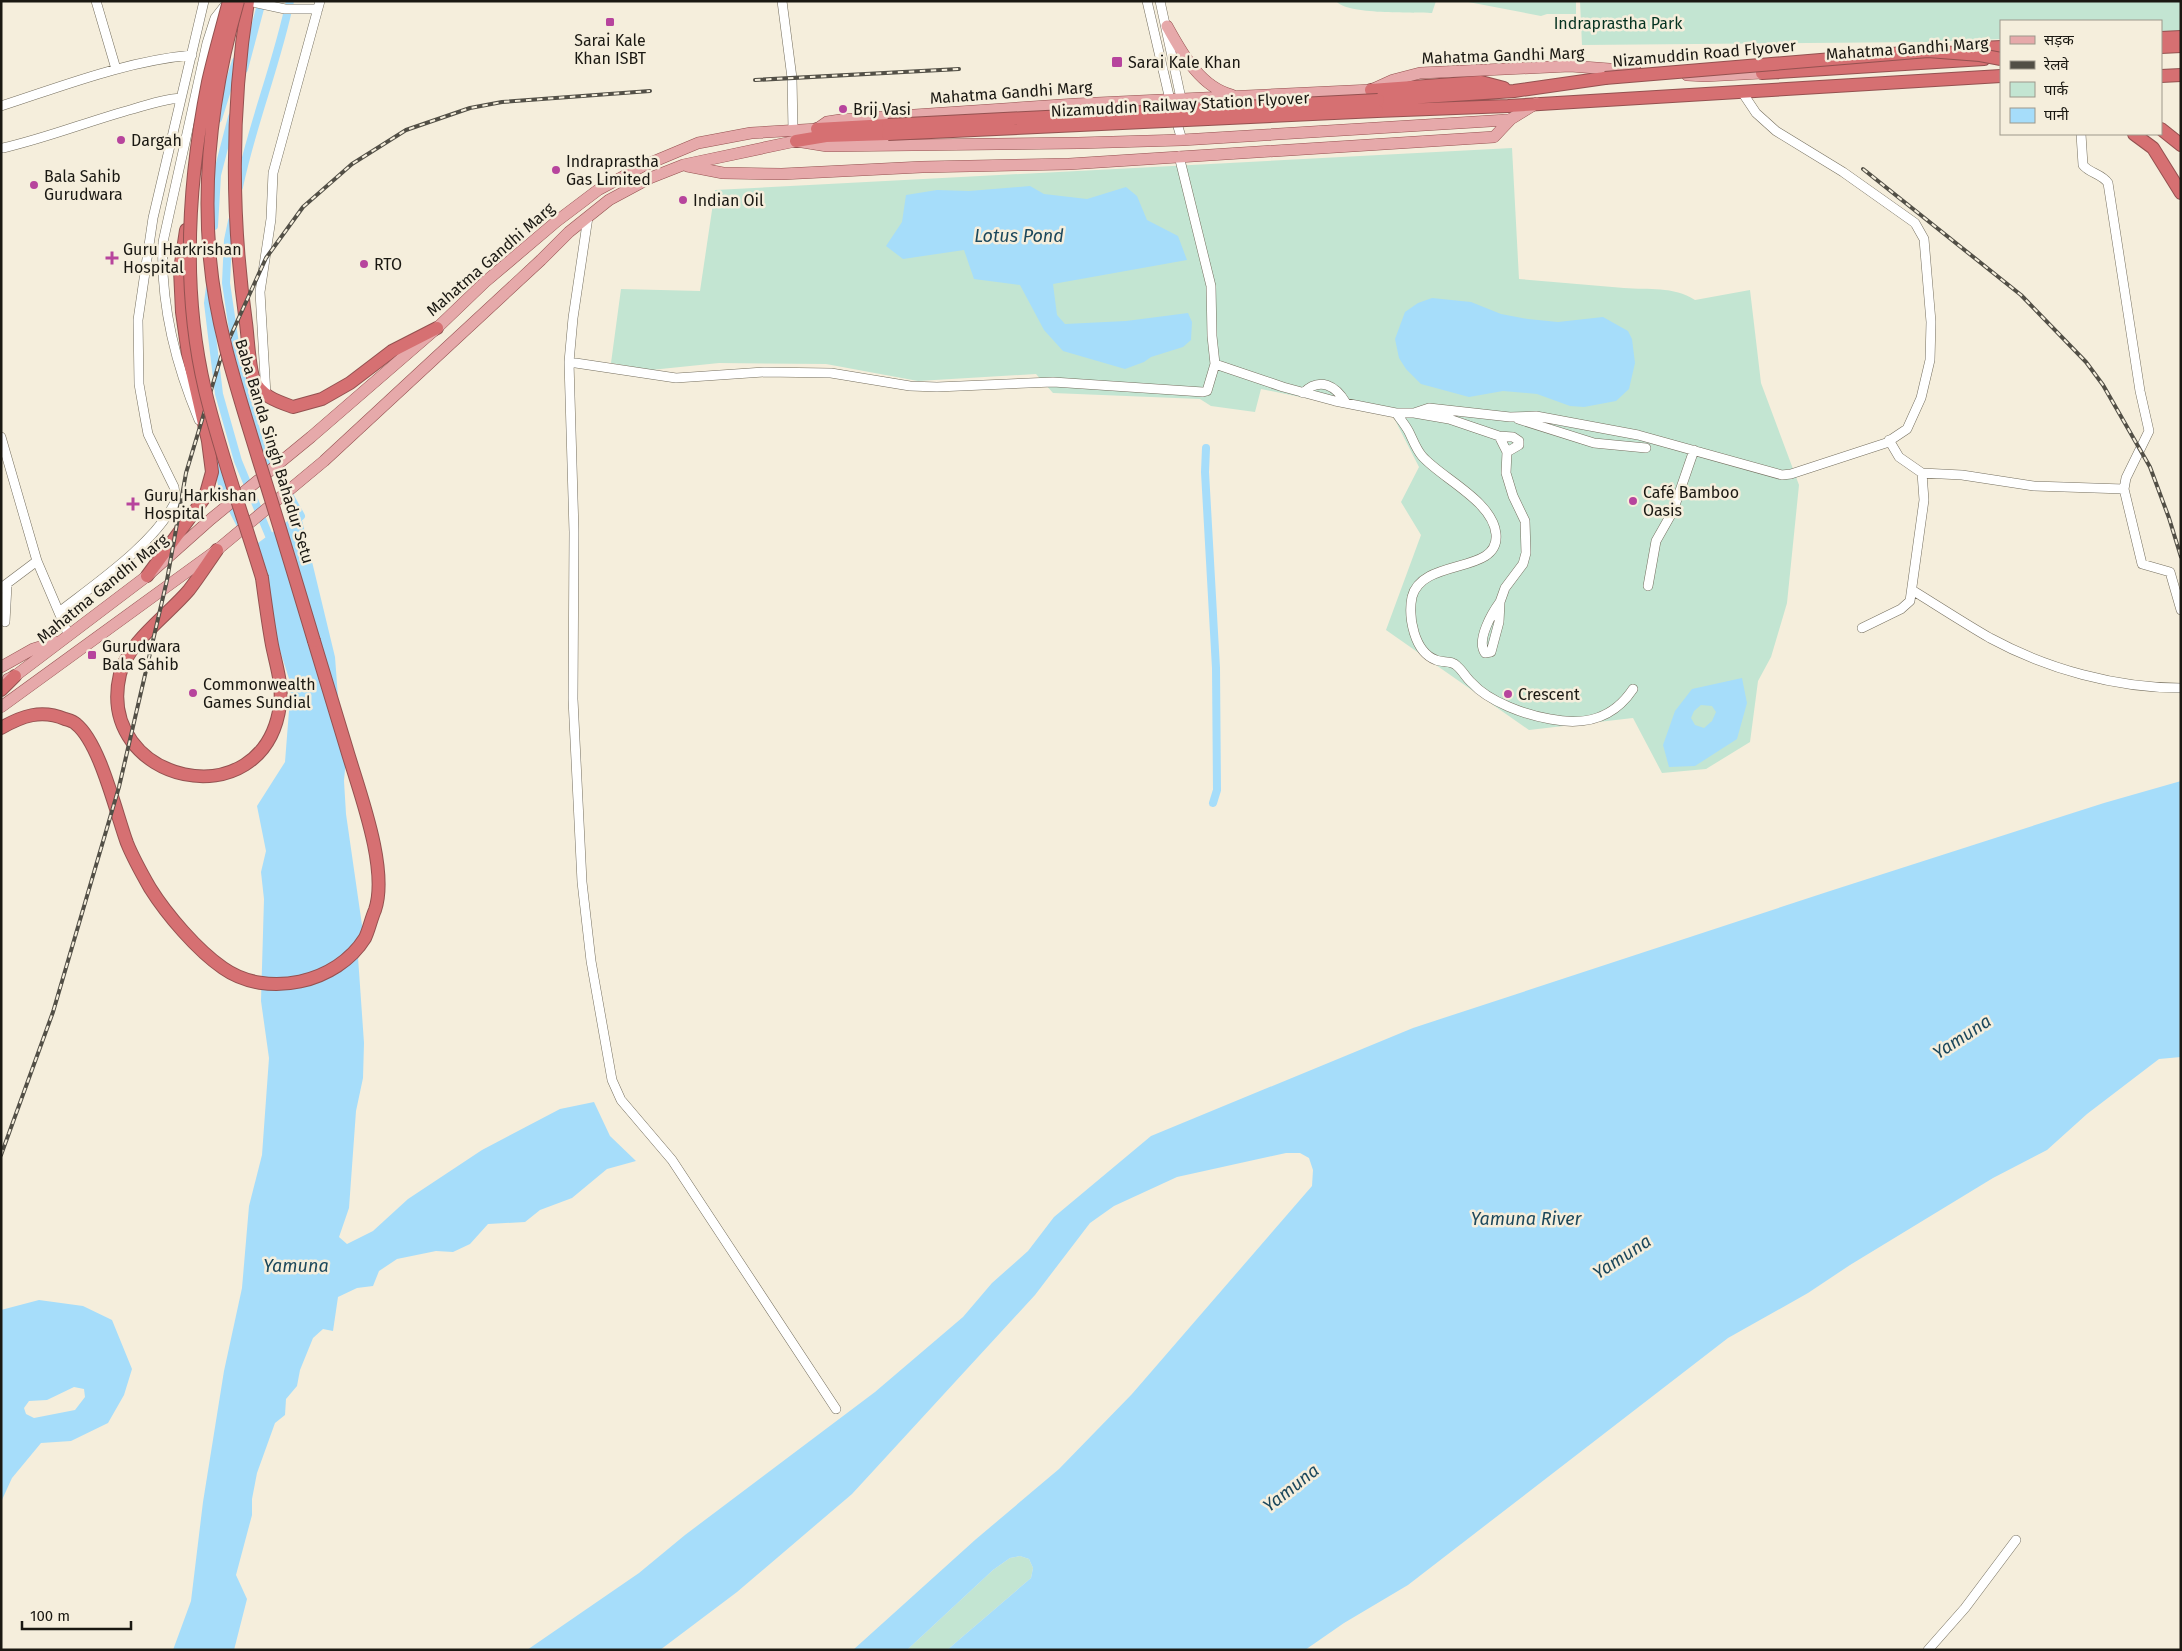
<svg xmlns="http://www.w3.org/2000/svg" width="2182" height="1651" viewBox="0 0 2182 1651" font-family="'Fira Sans','Noto Sans Devanagari',sans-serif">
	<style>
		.green { fill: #c3e5d2 }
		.water { fill: #a6ddfa; fill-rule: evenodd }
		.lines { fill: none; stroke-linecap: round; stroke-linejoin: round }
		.canal { stroke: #a6ddfa; stroke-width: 8 }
		.minor-casing { stroke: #756f5f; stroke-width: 10 }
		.major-casing { stroke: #945150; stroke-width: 12 }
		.highway-casing { stroke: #945150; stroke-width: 14 }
		.minor { stroke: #fff; stroke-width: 9 }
		.major { stroke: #e6a9aa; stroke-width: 11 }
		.highway { stroke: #d67072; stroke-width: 12 }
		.rail-casing { stroke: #524f46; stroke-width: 4 }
		.rail { stroke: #f5eedc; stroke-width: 2; stroke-dasharray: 5.5; stroke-linecap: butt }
		.highway-bridge-casing { stroke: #945150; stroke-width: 14; stroke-linecap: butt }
		.highway-bridge { stroke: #d67072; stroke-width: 12 }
		.poi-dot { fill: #b7449d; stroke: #f5eedc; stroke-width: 2 }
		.labels { text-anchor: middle; stroke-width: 5; stroke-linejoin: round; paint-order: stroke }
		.park-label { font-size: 16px; fill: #043220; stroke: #f5eedc }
		.poi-label { font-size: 16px; fill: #1a1812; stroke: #f5eedc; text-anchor: start }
		.street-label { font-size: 16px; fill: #1a1812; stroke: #f5eedc }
		.water-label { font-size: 18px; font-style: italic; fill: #1c485c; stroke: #f5eedc }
	</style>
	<rect width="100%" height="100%" fill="#f5eedc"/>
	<!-- green -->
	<path class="green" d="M1336 1H1436L1432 13C1413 12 1347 15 1336 1Z
		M1463 1H1576V14H1547L1541 16Z
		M1580 1H2181V31H2161V21H2001V39L1927 42 1582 45Z
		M1512 148 1519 279C1554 282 1589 285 1624 288 1649 290 1673 286 1695 300L1750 290 1761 383 1799 485 1787 603 1771 657 1758 681 1750 742 1706 769 1662 773 1633 718 1529 730 1386 630 1421 535 1401 502 1419 467 1393 416 1261 389 1255 412 1211 406 1200 399 1053 393 1036 374 918 381 826 364 719 363 651 370 611 363 621 289 700 291 715 190Z
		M1020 1556 1029 1559 1033 1568 1031 1578 947 1650H907L993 1570 1010 1558Z"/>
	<!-- water -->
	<path class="water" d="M1030 186 1044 194 1087 199 1126 187 1137 196 1147 220 1178 236 1187 260 1053 284 1057 315 1065 324 1126 321 1188 313 1192 322 1191 340 1183 347 1151 357 1144 362 1125 369 1063 351 1044 330 1020 285 974 279 964 250 903 259 886 246 902 222 906 195 937 190 969 191Z
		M1432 298 1471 302 1501 314 1528 319 1558 322 1603 317 1628 331 1632 339 1635 363 1629 389 1616 401 1584 407 1570 406 1537 394 1503 391 1469 397 1421 384 1406 369 1399 358 1395 339 1405 312 1418 303Z
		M301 516 335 657 340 724 347 746 344 781 346 814 363 932 358 957 364 1043 363 1078 356 1111 349 1208 339 1237 347 1244 373 1231 408 1199 482 1150 560 1109 594 1102 610 1136 636 1161 607 1169 572 1198 540 1210 525 1222 488 1224 470 1244 453 1252 436 1251 397 1259 379 1271 373 1286 357 1288 338 1297 333 1331 323 1329 313 1338 300 1370 297 1386 286 1399 285 1415 275 1423 257 1473 252 1499V1515L236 1575 247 1599 234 1650H173L191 1601 203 1502 224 1371 242 1288 249 1206 262 1155 269 1058 261 1001 264 899 261 872 266 851 257 806 285 762 291 685 270 619 254 551Z
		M1742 678 1747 703 1737 739 1695 766 1669 767 1663 745 1675 711 1692 689ZM1701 705 1712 706 1716 712 1712 721 1704 728 1695 725 1691 718 1694 711Z
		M2181 781V1057L2159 1059 2087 1114 2047 1150 1993 1178 1850 1265 1808 1293 1728 1338 1408 1585 1344 1623 1305 1650H947L1031 1578 1033 1568 1029 1559 1020 1556 1010 1558 993 1570 907 1650H853L975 1540 1059 1469 1132 1394 1312 1186 1313 1170 1309 1158 1300 1153H1286L1177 1177 1114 1206 1090 1223 1035 1295 852 1494 737 1592 660 1650H527L639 1573 685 1535 875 1392 963 1317 992 1283 1028 1251 1054 1217 1151 1136 1413 1028 1830 891 2104 803Z
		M39 1300 83 1306 112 1320 132 1369 124 1395 108 1423 71 1441 41 1443 12 1478 1 1502V1310ZM74 1387 84 1389 85 1397 75 1410 34 1418 26 1414 24 1408 29 1401 47 1400Z"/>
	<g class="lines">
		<!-- canal -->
		<path class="canal" d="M244 69 262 1
			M218 119 236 61
			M239 187C252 124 277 64 290 1
			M232 221 228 240 226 283 238 364 259 441 301 516 254 551 252 548
			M214 226 217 175 232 117
			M210 287 208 303 219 394 238 461 270 538
			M1206 448 1205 472 1216 668 1217 790 1213 803
			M216 451 223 491 240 524"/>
		<defs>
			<path id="minor" d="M96 1 116 69
				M248 1 285 9H318
				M782 1 792 78 793 130
				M1147 1 1170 100 1182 140
				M1160 1 1182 103
				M1 106C63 86 126 61 192 55
				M2081 134 2083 165C2089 173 2102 174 2108 183L2140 391 2149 431 2126 478 2124 489 2142 564 2170 572 2181 610
				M3 148C47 138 89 121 133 109 149 104 165 99 181 98
				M1179 156 1211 286 1212 336 1215 364 1283 387 1335 401 1396 413H1414L1429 408 1510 417 1536 416 1638 435 1782 475 1791 474 1886 443 1907 429 1921 398 1930 360 1931 322 1924 239 1915 223 1843 172 1776 131 1756 113 1742 92
				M588 217 573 318 569 362 574 532 573 699 582 882 591 961 612 1080 621 1100 672 1160 836 1409
				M569 362 676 378 764 372 831 373 910 386 937 387 1053 382 1203 392 1207 391 1215 364
				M1303 393C1320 376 1336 386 1346 403
				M266 395 260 292 271 219 273 173 320 1
				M1396 413C1401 420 1406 426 1409 432 1413 440 1416 449 1422 456 1441 478 1493 501 1496 534 1500 575 1422 557 1412 597 1408 617 1414 652 1436 660 1443 663 1452 660 1457 666 1463 671 1466 678 1472 683 1489 702 1526 715 1550 719 1585 726 1613 719 1633 689
				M1414 413 1449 419 1499 436 1507 452 1506 473 1513 496 1525 521 1526 553 1523 564 1505 588 1500 602 1499 622 1491 652 1485 653C1476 640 1492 613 1500 602
				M1518 419 1594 443 1646 448
				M199 420C175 363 160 305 163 242L207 43 215 18 226 4
				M1499 436 1513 437 1519 441V445L1507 452
				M1 437 37 561 69 636
				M1889 440 1899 457 1922 473 1962 475 2034 486 2124 489
				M1648 586 1656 541 1673 511 1694 450
				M1 588 37 561
				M1912 590C1938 606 1964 623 1990 638 2047 669 2116 688 2181 688
				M59 612C95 584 157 542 176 500L174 487 148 434 145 418 139 384 138 320 153 218 204 1
				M5 622 7 585
				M1862 628 1901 609 1910 601 1924 500 1922 473
				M1928 1650 1965 1608 2016 1540"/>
			<path id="major" d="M1167 26C1182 53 1200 87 1232 95
				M1687 75 1705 76 1762 73
				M687 166 723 173 782 174 922 167 1069 164 1494 137 1511 119
				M1 667 33 649 56 642
				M8 679 15 676 147 576 211 519 311 437 437 328 485 282 557 221 598 190 643 166 698 143 751 133 817 129 827 122 840 120 1076 104 1371 90 1393 80 1420 73 1570 66 1636 71
				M1 707 217 550 324 461 541 260 569 232 609 200 650 178 683 165 796 141 827 146 1078 143 1182 140 1507 120 1511 119 1537 103"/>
			<path id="highway" d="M248 1C231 107 231 217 246 323 248 338 249 367 254 380 260 396 279 402 293 407L322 399 350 383 392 351 437 328
				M2161 38 2181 37
				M2161 47 2181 46
				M1961 49 2001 47
				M1762 73 1984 59
				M2161 76 2181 75
				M1371 90 1481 82 1504 88
				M1378 100 1514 91 1605 78
				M1377 111 1508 106 2001 76
				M817 129 888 125
				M2161 129 2181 145
				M2134 134 2153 148 2181 193
				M796 141 826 136 888 134
				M217 550C208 563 199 577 189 590 168 615 128 642 120 674 94 783 264 822 280 705 283 685 276 665 272 645 268 623 265 600 262 578
				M147 576 205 497 212 472 208 441 188 354 182 312 180 270 186 230
				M1 690 15 676
				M1 728C22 716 41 709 65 719 68 720 73 721 76 724 100 743 116 813 127 843 133 858 142 874 150 888 167 915 197 950 223 968 267 999 337 983 365 938 369 930 371 919 375 910 389 869 359 791 347 750 336 714 325 678 314 641"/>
		</defs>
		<!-- minor casing -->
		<use href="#minor" class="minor-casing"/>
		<!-- major casing -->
		<use href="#major" class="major-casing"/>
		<!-- highway casing -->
		<use href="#highway" class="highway-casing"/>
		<!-- minor -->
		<use href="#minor" class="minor"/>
		<!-- major -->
		<use href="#major" class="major"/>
		<!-- highway -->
		<use href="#highway" class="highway"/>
		<defs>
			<path id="rail" d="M755 80 959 69
				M1863 169 2021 295 2086 362 2103 385 2150 467 2169 518 2181 557
				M1 1155 53 1012 119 787 167 580 186 473 221 357 266 258 303 207 352 164 406 130 470 108 502 102 650 91"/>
		</defs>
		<!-- rail casing -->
		<use href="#rail" class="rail-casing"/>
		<!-- rail -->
		<use href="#rail" class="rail"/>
		<defs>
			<path id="highway-bridge" d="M229 1C222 28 214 55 208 82 188 182 181 289 205 390 220 453 243 516 262 578
				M238 1C214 84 202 172 210 259 216 328 239 395 259 461 278 521 296 581 314 641
				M1605 78 1928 51 1980 55 2001 59
				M888 125 1378 100
				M888 134 1377 111"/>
		</defs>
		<!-- highway-bridge casing -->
		<use href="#highway-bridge" class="highway-bridge-casing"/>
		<!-- highway-bridge -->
		<use href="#highway-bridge" class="highway-bridge"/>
	</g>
	<!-- markers -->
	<g class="poi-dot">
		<rect x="605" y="17" width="10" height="10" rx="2.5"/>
		<rect x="1111" y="56" width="12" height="12" rx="2.5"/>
		<circle cx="843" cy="109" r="5"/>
		<circle cx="121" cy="140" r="5"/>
		<circle cx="556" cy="170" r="5"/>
		<circle cx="34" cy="185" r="5"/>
		<circle cx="683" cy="200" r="5"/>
		<path d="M109.5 250.5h5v5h5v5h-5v5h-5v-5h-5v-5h5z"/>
		<circle cx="364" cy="264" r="5"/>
		<circle cx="1633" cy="501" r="5"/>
		<path d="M130.5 496.5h5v5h5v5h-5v5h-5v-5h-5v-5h5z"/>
		<rect x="87" y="650" width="10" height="10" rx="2.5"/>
		<circle cx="193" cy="693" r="5"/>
		<circle cx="1508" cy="694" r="5"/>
	</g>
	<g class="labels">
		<!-- park labels -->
		<g class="park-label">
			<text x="1618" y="29">Indraprastha Park</text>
		</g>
		<!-- poi labels -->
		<g class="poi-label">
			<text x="610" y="46" text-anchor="middle">Sarai Kale<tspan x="610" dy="18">Khan ISBT</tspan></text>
			<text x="1128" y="68">Sarai Kale Khan</text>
			<text x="853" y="115">Brij Vasi</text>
			<text x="131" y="146">Dargah</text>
			<text x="566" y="167">Indraprastha<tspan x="566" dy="18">Gas Limited</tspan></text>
			<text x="44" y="182">Bala Sahib<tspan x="44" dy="18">Gurudwara</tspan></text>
			<text x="693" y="206">Indian Oil</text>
			<text x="123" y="255">Guru Harkrishan<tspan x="123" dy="18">Hospital</tspan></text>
			<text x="374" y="270">RTO</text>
			<text x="1643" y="498">Café Bamboo<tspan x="1643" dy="18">Oasis</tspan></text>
			<text x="144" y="501">Guru Harkishan<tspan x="144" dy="18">Hospital</tspan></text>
			<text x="102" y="652">Gurudwara<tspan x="102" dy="18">Bala Sahib</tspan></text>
			<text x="203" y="690">Commonwealth<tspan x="203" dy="18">Games Sundial</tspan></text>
			<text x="1518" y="700">Crescent</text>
		</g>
		<!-- street labels -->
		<g class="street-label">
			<text transform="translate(1907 48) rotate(-4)" y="6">Mahatma Gandhi Marg</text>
			<text transform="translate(1704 53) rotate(-5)" y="6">Nizamuddin Road Flyover</text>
			<text transform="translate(1503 55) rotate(-2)" y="6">Mahatma Gandhi Marg</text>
			<text transform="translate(1011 92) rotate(-4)" y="6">Mahatma Gandhi Marg</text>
			<text transform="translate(1180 104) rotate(-3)" y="6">Nizamuddin Railway Station Flyover</text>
			<text transform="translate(490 259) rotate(-41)" y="6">Mahatma Gandhi Marg</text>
			<text transform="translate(275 451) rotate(73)" y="6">Baba Banda Singh Bahadur Setu</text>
			<text transform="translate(102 588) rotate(-39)" y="6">Mahatma Gandhi Marg</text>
		</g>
		<!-- water labels -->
		<g class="water-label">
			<text x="1019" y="242">Lotus Pond</text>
			<text transform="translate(1962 1037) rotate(-33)" y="6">Yamuna</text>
			<text x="1526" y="1225">Yamuna River</text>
			<text transform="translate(1622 1257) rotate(-33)" y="6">Yamuna</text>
			<text x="296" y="1272">Yamuna</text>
			<text transform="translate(1291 1488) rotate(-38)" y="6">Yamuna</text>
		</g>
	</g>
	<!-- border -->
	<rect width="2182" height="1651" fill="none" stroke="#1a1812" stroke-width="5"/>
	<!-- legend -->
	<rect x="2000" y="20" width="162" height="115" fill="#f5eedc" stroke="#9d988b"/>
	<rect x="2010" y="36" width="25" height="8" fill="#e6a9aa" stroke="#9d988b"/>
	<text x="2044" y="45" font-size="15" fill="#1a1812">सड़क</text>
	<rect x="2010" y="61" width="25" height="8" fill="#524f46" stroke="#9d988b"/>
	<text x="2044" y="70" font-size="15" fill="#1a1812">रेलवे</text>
	<rect x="2010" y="82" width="25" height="15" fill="#c3e5d2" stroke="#9d988b"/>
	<text x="2044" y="95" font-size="15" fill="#1a1812">पार्क</text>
	<rect x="2010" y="108" width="25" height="15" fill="#a6ddfa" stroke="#9d988b"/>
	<text x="2044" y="120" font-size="15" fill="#1a1812">पानी</text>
	<!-- scale -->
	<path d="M22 1621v8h109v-8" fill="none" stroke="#1a1812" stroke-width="2.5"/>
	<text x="30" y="1621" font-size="15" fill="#1a1812" stroke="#f5eedc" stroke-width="4" paint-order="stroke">100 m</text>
</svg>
